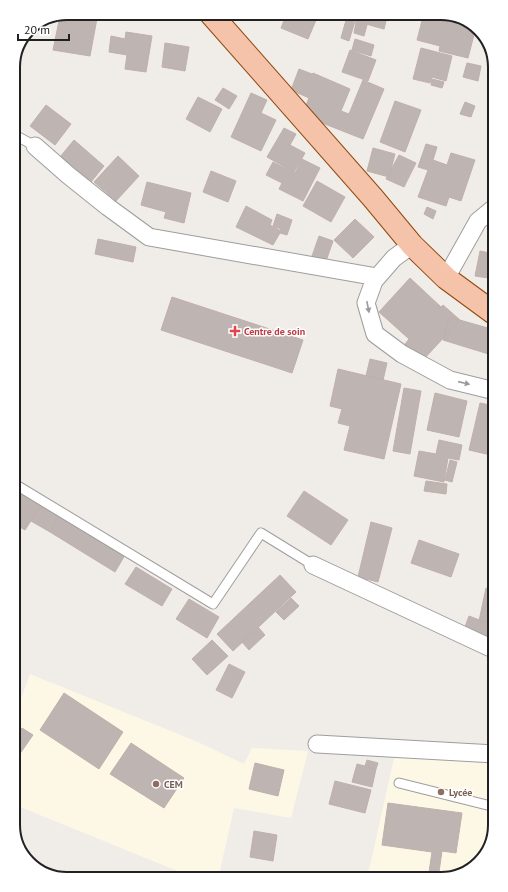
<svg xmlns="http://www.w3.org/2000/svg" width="508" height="892" viewBox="0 0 508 892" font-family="'PT Sans',sans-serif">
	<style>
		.education { fill: #fdf8e5 }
		.building { fill: #beb4b1; stroke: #c1b0ac }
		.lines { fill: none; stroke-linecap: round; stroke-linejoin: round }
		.service-casing { stroke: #9e9e9e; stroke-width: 11 }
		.minor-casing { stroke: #9e9e9e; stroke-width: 19 }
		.primary-casing { stroke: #91480c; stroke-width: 24 }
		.service { stroke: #fff; stroke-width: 9 }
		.minor { stroke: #fff; stroke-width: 17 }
		.primary { stroke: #f5c3a9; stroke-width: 22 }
		.oneway { fill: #9b9b9b }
		.health-dot { fill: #e0444e; stroke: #fff; stroke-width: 1.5 }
		.education-dot { fill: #8d6e63; stroke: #fff; stroke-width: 1.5 }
		.labels { text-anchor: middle; stroke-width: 3; stroke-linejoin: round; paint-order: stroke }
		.health-label { font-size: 10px; font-weight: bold; fill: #be3a42; stroke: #fff; text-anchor: start }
		.education-label { font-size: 10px; font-weight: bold; fill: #785e54; stroke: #fff; text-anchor: start }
		.rim { fill: none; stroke: #212121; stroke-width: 2 }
	</style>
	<rect width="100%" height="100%" fill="#f0ece8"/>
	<!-- education -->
	<path class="education" d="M30 674 198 742 244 764 252 748 308 751 291 818 234 808 218 879H197L13 804V721Z
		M395 754 495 759V825L486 855 465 874 441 879H367Z"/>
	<!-- building -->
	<path class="building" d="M67 13H98L90 56 53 50 60 16Z
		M287 13H319L308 39 281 28Z
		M348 13H388L384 29 355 21 349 41 341 38Z
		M424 13 474 25 476 27 468 58 439 51 440 46 417 40Z
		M434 13H445L458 18 457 19Z
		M356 22 367 25 364 36 354 33Z
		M126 32 152 36 146 72 125 69 127 55 109 52 111 36 125 39Z
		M355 39 374 45 371 56 352 50Z
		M165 43 189 47 185 71 162 67Z
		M421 48 452 56 446 81 432 77 430 83 413 79Z
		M350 50 376 60 368 81 342 72Z
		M467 63 481 66 478 81 463 77Z
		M299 69 312 74 313 73 350 89 341 111 349 114 363 80 384 89 363 139 302 115 309 98 291 90Z
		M432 79 444 82 442 88 431 85Z
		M223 88 237 96 229 109 215 100Z
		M251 93 267 100 261 113 276 120 261 151 231 137Z
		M198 97 222 109 210 132 186 119Z
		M395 101 421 110 405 152 380 142Z
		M465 102 475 106 471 117 460 114Z
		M46 105 71 124 55 145 30 126Z
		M284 128 296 134 290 145 305 153 294 172 267 157Z
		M74 140 104 166 91 182 60 157Z
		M426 144 437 147 433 160 447 165 451 153 475 160 461 201 449 197 446 206 418 197 428 170 418 167Z
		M373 148 395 154 389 177 367 171Z
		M399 155 416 163 404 187 386 179Z
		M118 156 139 176 116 201 94 182Z
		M302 159 320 168 303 201 279 189 282 183 266 175 273 162 295 173Z
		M211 171 236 181 228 202 203 192Z
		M317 181 345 197 331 222 303 206Z
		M147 182 191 193 184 223 164 218 166 212 141 205Z
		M246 206 272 220 270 225 281 231 273 245 236 227Z
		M427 207 436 211 433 219 424 214Z
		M277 214 292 220 287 235 280 233 281 229 273 226Z
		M355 219 374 237 353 258 334 240Z
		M319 236 333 241 325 264 311 259Z
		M98 239 136 247 133 262 95 254Z
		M480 251 495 254V279L475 276Z
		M410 278 441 307 443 305 460 320 423 360 405 344 409 339 379 312Z
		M172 297 303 340 292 373 161 330Z
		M449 317 495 330V356L443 340Z
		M370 359 387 363 383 380 366 376Z
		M338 369 401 384 384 459 344 450 350 426 338 423 342 409 330 406Z
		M404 388 421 391 410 454 393 451Z
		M435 393 467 401 459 437 427 430Z
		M480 403 495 406V456L469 450Z
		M439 440 462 445 459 460 448 458 444 482 414 476 419 451 436 454Z
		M450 460 457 462 452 482 445 480Z
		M426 481 447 484 446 494 424 491Z
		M17 491 41 505 25 530 13 523V497Z
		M304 491 348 520 331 545 287 516Z
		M41 505 59 517 50 532 31 521Z
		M60 515 125 555 115 572 50 532Z
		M371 522 392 528 378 582 358 577Z
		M419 540 459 554 451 577 411 563Z
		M136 567 172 589 162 606 125 584Z
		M280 575 296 592 233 651 217 634Z
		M486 588 495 590V624L479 621Z
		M291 598 299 606 284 620 276 612Z
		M189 599 219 617 207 638 176 619Z
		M469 616 495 626V634L490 645 462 635Z
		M258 627 265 635 249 650 242 642Z
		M212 640 228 656 207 675 192 659Z
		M229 664 245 672 232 698 216 690Z
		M64 693 123 732 99 769 40 730Z
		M22 728 33 735 19 755 13 751V742Z
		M131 743 184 778 164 808 110 774Z
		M13 751 20 756 13 768Z
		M367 760 378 763 376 769 365 766Z
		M255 763 284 770 278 796 249 789Z
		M357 764 376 769 372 787 352 782Z
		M335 781 371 790 365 813 329 804Z
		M388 803 462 813 456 853 442 851 438 879H428L432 852 382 845Z
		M254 831 277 835 273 861 250 857Z"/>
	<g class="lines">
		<defs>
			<path id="service" d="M13 134 35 146
				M13 483 213 604 261 533 313 565
				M399 783 495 807"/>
			<path id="minor" d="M35 146 68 175 108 207 149 237 377 277
				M412 245 394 258 374 281 366 303 375 334 402 354 450 380 495 391
				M446 278 478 221 495 207
				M313 565 495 650
				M317 744 495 754"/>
			<path id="primary" d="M210 13 373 198 412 245 446 278 495 314"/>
		</defs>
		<!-- service casing -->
		<use href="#service" class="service-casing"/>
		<!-- minor casing -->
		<use href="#minor" class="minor-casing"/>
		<!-- primary casing -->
		<use href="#primary" class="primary-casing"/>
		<!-- service -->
		<use href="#service" class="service"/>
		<!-- minor -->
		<use href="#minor" class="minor"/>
		<!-- primary -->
		<use href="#primary" class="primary"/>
	</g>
	<!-- one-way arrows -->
	<defs><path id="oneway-solid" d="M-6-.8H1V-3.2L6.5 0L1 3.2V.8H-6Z"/></defs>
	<g class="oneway">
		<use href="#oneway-solid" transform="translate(368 307) rotate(79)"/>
		<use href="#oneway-solid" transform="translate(464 383) rotate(13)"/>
	</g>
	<!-- markers -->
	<path class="health-dot" d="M233 325h4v4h4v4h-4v4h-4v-4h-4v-4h4z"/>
	<g class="education-dot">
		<circle cx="156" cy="784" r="4"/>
		<circle cx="441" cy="792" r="4"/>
	</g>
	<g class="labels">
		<!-- health labels -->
		<g class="health-label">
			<text x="244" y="335">Centre de soin</text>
		</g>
		<!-- education labels -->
		<g class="education-label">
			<text x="164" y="788">CEM</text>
			<text x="449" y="796">Lycée</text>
		</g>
	</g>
	<!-- crop -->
	<path d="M0 0H508V892H0ZM67 20H441A47 47 0 0 1 488 67V825A47 47 0 0 1 441 872H67A47 47 0 0 1 20 825V67A47 47 0 0 1 67 20Z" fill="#fff" fill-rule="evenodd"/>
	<path class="rim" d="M67 20H441A47 47 0 0 1 488 67V825A47 47 0 0 1 441 872H67A47 47 0 0 1 20 825V67A47 47 0 0 1 67 20Z"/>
	<!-- scale -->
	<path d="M18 34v6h51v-6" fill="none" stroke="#212121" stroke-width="2"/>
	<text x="24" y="34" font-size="12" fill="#212121" stroke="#ffffff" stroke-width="3" paint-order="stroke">20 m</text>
</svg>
